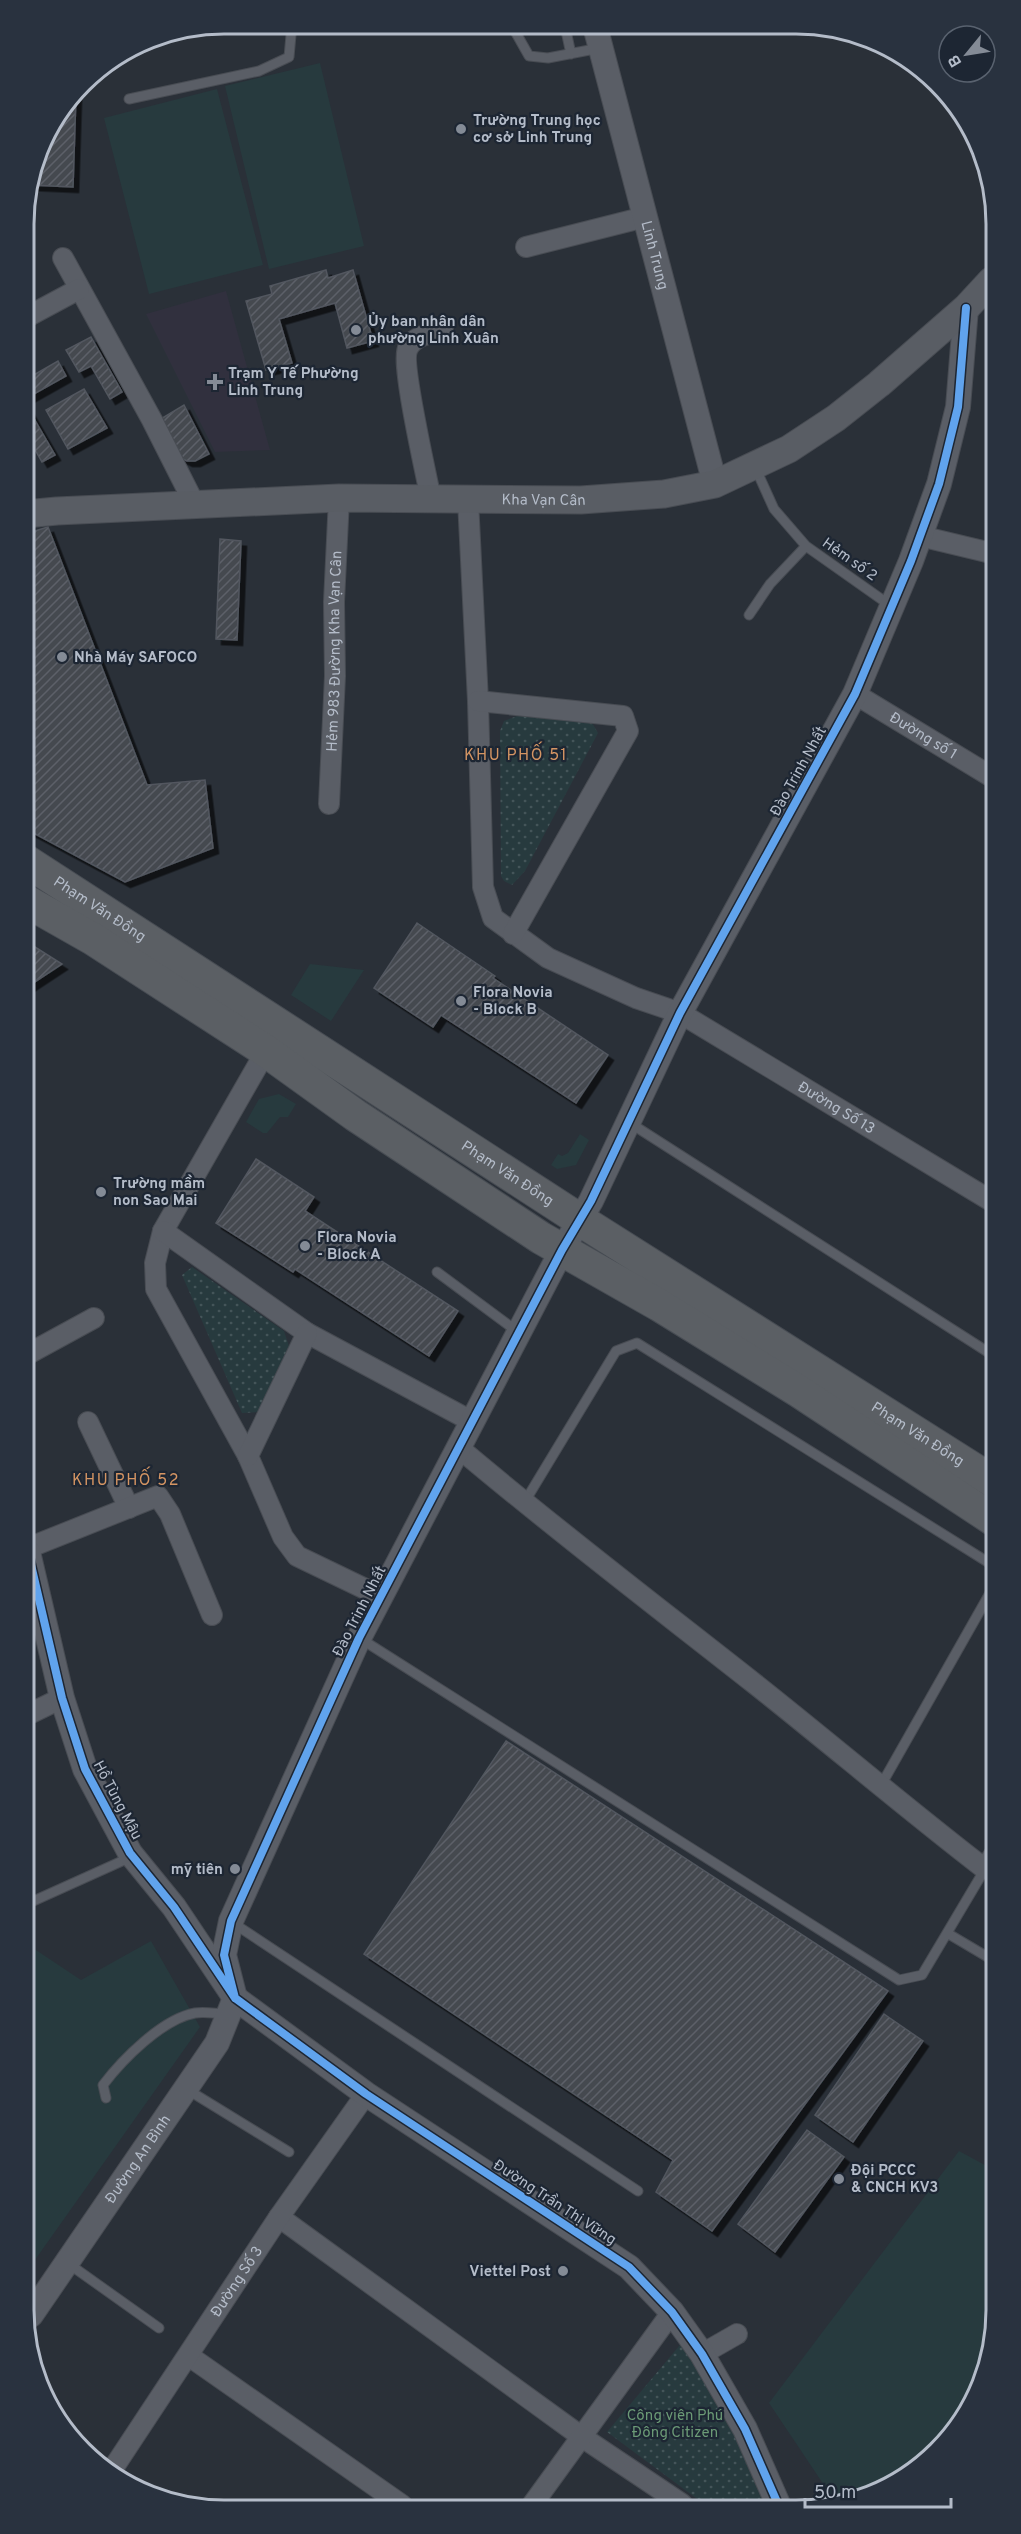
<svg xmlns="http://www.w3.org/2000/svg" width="1021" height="2534" viewBox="0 0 1021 2534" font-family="Overpass,sans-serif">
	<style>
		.medical { fill: #31303e }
		.grass { fill: #273a3e }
		.park { fill: url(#park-dots) }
		.building { fill: url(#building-hatch); stroke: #52575f; stroke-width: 1.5; filter: url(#shadow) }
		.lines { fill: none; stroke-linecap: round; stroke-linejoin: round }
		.service-casing { stroke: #484c53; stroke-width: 11 }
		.minor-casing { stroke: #484c53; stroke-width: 22 }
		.tertiary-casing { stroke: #484c53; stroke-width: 26 }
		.secondary-casing { stroke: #484c53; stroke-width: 29 }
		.trunk-casing { stroke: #474c53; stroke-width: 34 }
		.service { stroke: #5a5e66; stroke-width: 9 }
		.minor { stroke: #5a5e66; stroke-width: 20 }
		.tertiary { stroke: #5a5e66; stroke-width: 24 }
		.secondary { stroke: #595d64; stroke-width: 27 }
		.trunk { stroke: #5b5f64; stroke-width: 32 }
		.cycleway-casing { stroke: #1d2633; stroke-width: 11 }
		.cycleway { stroke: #60a3ed; stroke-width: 8 }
		.poi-dot { fill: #848b96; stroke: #1d2633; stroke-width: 2 }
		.labels { text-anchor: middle; stroke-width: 4.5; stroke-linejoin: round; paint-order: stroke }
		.poi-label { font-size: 15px; font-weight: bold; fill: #b4bcc9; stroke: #1d2633; text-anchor: start }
		.street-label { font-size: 15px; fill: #b4bcc9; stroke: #1d2633 }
		.park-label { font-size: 15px; fill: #6b9a76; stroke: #1d2633 }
		.neighbourhood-label { font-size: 16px; letter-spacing: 1.5px; fill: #d59563; stroke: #1d2633 }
		.rim { fill: none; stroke: #b4bcc9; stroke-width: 3 }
	</style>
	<defs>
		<pattern id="park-dots" width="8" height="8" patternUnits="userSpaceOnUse" patternTransform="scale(1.5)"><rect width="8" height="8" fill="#273a3e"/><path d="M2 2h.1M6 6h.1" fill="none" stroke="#445559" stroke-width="1.8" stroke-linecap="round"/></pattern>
		<pattern id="building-hatch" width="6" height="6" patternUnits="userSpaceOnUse" patternTransform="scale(1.5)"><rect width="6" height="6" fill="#444950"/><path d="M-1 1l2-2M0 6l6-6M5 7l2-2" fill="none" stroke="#5d6168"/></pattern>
		<filter id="shadow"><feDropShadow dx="5.5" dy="5.5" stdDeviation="0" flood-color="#0009"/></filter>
	</defs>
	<rect width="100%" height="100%" fill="#2a3038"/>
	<!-- medical -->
	<path class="medical" d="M226 291 270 450 215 452 146 314Z"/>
	<!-- grass -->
	<path class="grass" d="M320 63 364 246 269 269 225 86Z
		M217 89 263 265 149 294 104 118Z
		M310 964 364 970 331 1021 291 995Z
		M279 1094 296 1104 288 1117H280L267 1133H263L246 1122 259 1099Z
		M580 1134 589 1140 576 1165 557 1169 551 1165 558 1154 562 1156 568 1153Z
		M151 1941 200 2027 30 2267V1946L81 1980Z
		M959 2151 996 2171 997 2322 982 2386 955 2432 907 2476 848 2503H836L769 2403Z"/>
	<!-- park -->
	<path class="park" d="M581 715 591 721 598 733 525 871 512 885 504 881 501 876 500 731 504 721 517 716Z
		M192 1267 284 1331 289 1346 259 1412 242 1413 182 1275Z
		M680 2345 690 2351 747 2453 765 2504H704L607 2432Z"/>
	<!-- building -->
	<path class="building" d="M76 95 73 187 31 185 45 136Z
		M326 270 328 278 353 270 373 341 347 348 335 303 279 319 292 363 266 370 246 301 272 294 270 286Z
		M91 337 122 392 110 399 91 366 79 372 66 350Z
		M58 361 66 376 25 399V380Z
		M84 389 107 428 68 449 46 410Z
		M25 403 55 455 42 462 25 432Z
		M184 405 209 454 195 461H187L179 457 159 420Z
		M48 527 147 785 205 780 213 848 125 882 26 829 25 534Z
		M220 539 241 541 237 640 216 639Z
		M417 923 495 976 493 978 608 1055 576 1103 441 1015 433 1027 374 988Z
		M27 942 62 964 27 987Z
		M256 1159 314 1197 305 1211 458 1311 429 1356 295 1269 293 1272 216 1223Z
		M506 1741 888 1991 712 2231 656 2192 673 2160 364 1954Z
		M884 2014 923 2041 853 2142 815 2115Z
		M807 2130 844 2157 775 2252 738 2224Z"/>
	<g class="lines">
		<defs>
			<path id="service" d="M514 26 516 33 529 56 548 58 600 48
				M565 26 571 54
				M129 99 259 71 289 57 292 24
				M755 467 774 509 806 546
				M749 615 770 584 806 546 891 606
				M630 1123 994 1356
				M437 1272 518 1332
				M524 1503 616 1351 637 1343 994 1566
				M361 1639 899 1980 922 1975 985 1869
				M880 1787 994 1586
				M29 1903 131 1857
				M233 1923 638 2191
				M947 1933 996 1962
				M188 2090 289 2152
				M106 2098 103 2085C122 2060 162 2019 195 2013 205 2011 217 2014 228 2014
				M69 2264 159 2328"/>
			<g id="minor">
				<path d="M526 247 645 217"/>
				<path d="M63 258 152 420 195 505"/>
				<path d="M25 318 79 289"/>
				<path d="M431 500C427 477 400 362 408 348 414 336 431 333 443 329"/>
				<path id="s1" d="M468 500 478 701 483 887 493 918 548 958 636 998 680 1013 993 1202"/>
				<path d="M920 536 991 553"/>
				<path id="s2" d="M855 694 992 777"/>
				<path d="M478 701 623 716 628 731 513 934"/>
				<path id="s3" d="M329 804 335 676 334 602 339 498"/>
				<path d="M266 1051 163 1231 155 1263 156 1289 248 1456 283 1537 297 1556 380 1596"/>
				<path d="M163 1231 307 1333 473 1422"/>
				<path d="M28 1354 94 1318"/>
				<path d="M88 1422 129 1508"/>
				<path d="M459 1448C556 1530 656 1606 755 1684 832 1745 907 1809 985 1869L995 1853"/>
				<path d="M248 1456 307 1333"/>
				<path d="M28 1548 158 1496 170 1514 212 1615"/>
				<path d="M29 1714 62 1698"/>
				<path d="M279 2217 582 2437 682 2504"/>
				<path d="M702 2354 737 2334"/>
				<path d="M189 2356 402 2505"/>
				<path id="s4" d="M112 2470 279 2217 366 2094"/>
				<path d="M532 2505 672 2312"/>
			</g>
			<g id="tertiary">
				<path id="s5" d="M595 26 715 484"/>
				<path d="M28 1552 62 1698 85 1769 130 1853 174 1907 235 1998 366 2094 629 2267 672 2312 702 2354 745 2429 778 2504"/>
				<path d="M235 1998 224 1955 231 1921 359 1638 562 1250 591 1201 680 1013 855 694 911 561 939 484 958 407 966 308"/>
				<path id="s6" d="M31 2315 217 2043 235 1998"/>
			</g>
			<g id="secondary">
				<path id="s7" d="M25 514 57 511 339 498 581 500 664 494 715 484 789 449 836 418 879 384 966 308 991 281"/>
			</g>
			<g id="trunk">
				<path id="s8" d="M26 861 580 1220 994 1482"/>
				<path d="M26 901 93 939 266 1051 355 1115 541 1238 659 1305 800 1392 994 1520"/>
			</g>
		</defs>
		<!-- service casing -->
		<use href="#service" class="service-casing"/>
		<!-- minor casing -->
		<use href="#minor" class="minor-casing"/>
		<!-- tertiary casing -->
		<use href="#tertiary" class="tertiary-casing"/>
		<!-- secondary casing -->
		<use href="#secondary" class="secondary-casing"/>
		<!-- trunk casing -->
		<use href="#trunk" class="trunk-casing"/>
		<!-- service -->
		<use href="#service" class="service"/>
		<!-- minor -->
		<use href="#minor" class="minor"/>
		<!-- tertiary -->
		<use href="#tertiary" class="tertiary"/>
		<!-- secondary -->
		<use href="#secondary" class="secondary"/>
		<!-- trunk -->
		<use href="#trunk" class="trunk"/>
		<defs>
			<path id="cycleway" d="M28 1552 62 1698 85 1769 130 1853 174 1907 235 1998 366 2094 629 2267 672 2312 702 2354 745 2429 778 2504
				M235 1998 224 1955 231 1921 359 1638 562 1250 591 1201 680 1013 855 694 911 561 939 484 958 407 966 308"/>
		</defs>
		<!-- cycleway casing -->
		<use href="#cycleway" class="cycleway-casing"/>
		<!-- cycleway -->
		<use href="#cycleway" class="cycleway"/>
	</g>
	<!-- markers -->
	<g class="poi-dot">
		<circle cx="461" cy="129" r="6"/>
		<circle cx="356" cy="330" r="6"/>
		<path d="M212 373h6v6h6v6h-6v6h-6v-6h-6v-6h6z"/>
		<circle cx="62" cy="657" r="6"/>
		<circle cx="461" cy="1001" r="6"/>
		<circle cx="101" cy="1192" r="6"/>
		<circle cx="305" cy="1246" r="6"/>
		<circle cx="235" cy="1869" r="6"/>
		<circle cx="839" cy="2179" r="6"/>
		<circle cx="563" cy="2271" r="6"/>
	</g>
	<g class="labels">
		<!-- poi labels -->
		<g class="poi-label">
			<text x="473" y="125">Trường Trung học<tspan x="473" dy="17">cơ sở Linh Trung</tspan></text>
			<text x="368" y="326">Ủy ban nhân dân<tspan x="368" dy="17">phường Linh Xuân</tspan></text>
			<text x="228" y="378">Trạm Y Tế Phường<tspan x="228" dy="17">Linh Trung</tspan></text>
			<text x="74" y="662">Nhà Máy SAFOCO</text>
			<text x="473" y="997">Flora Novia<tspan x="473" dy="17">- Block B</tspan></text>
			<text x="113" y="1188">Trường mầm<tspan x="113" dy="17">non Sao Mai</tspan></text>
			<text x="317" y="1242">Flora Novia<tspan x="317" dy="17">- Block A</tspan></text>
			<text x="223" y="1874" text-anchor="end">mỹ tiên</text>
			<text x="851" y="2175">Đội PCCC<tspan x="851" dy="17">&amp; CNCH KV3</tspan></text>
			<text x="551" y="2276" text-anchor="end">Viettel Post</text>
		</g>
		<!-- street labels -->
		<g class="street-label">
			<text dy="5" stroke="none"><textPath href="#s5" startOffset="237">Linh Trung</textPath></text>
			<text dy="5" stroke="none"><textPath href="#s7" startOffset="519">Kha Vạn Cân</textPath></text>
			<text transform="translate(850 559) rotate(35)" y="5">Hẻm số 2</text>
			<text dy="5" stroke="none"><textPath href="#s3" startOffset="153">Hẻm 983 Đường Kha Vạn Cân</textPath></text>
			<text dy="5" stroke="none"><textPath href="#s2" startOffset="80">Đường số 1</textPath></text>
			<text transform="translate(798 771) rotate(-61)" y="5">Đào Trinh Nhất</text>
			<text dy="5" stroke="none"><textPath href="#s8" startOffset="88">Phạm Văn Đồng</textPath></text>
			<text dy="5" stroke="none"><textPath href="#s1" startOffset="814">Đường Số 13</textPath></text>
			<text dy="5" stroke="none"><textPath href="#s8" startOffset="574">Phạm Văn Đồng</textPath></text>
			<text dy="5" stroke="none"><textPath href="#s8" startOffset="1060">Phạm Văn Đồng</textPath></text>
			<text transform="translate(359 1611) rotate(-63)" y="5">Đào Trinh Nhất</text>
			<text transform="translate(118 1800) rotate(62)" y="5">Hồ Tùng Mậu</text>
			<text dy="5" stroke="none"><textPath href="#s6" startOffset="189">Đường An Bình</textPath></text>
			<text transform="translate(555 2202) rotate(33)" y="5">Đường Trần Thị Vững</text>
			<text dy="5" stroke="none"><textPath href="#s4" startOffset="226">Đường Số 3</textPath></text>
		</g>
		<!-- park labels -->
		<g class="park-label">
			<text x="675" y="2420">Công viên Phú<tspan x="675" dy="17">Đông Citizen</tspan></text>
		</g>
		<!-- neighbourhood labels -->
		<g class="neighbourhood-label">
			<text x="516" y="760">KHU PHỐ 51</text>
			<text x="126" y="1485">KHU PHỐ 52</text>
		</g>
	</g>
	<!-- crop -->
	<path d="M0 0H1021V2534H0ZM224 34H796A190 190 0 0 1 986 224V2310A190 190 0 0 1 796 2500H224A190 190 0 0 1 34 2310V224A190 190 0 0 1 224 34Z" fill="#29323f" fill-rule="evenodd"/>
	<path class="rim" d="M224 34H796A190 190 0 0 1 986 224V2310A190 190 0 0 1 796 2500H224A190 190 0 0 1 34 2310V224A190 190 0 0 1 224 34Z"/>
	<!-- north arrow -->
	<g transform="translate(967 54) rotate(240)"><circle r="28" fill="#1d2633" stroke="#59626f" stroke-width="1.5"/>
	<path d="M0-4.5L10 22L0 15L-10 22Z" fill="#848b96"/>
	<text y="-9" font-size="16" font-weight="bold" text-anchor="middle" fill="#b4bcc9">B</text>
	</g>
	<!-- scale -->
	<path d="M805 2498v9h146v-9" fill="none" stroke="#b4bcc9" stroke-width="3"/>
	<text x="814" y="2498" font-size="18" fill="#b4bcc9" stroke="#1d2633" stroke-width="4.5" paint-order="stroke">50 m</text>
</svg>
